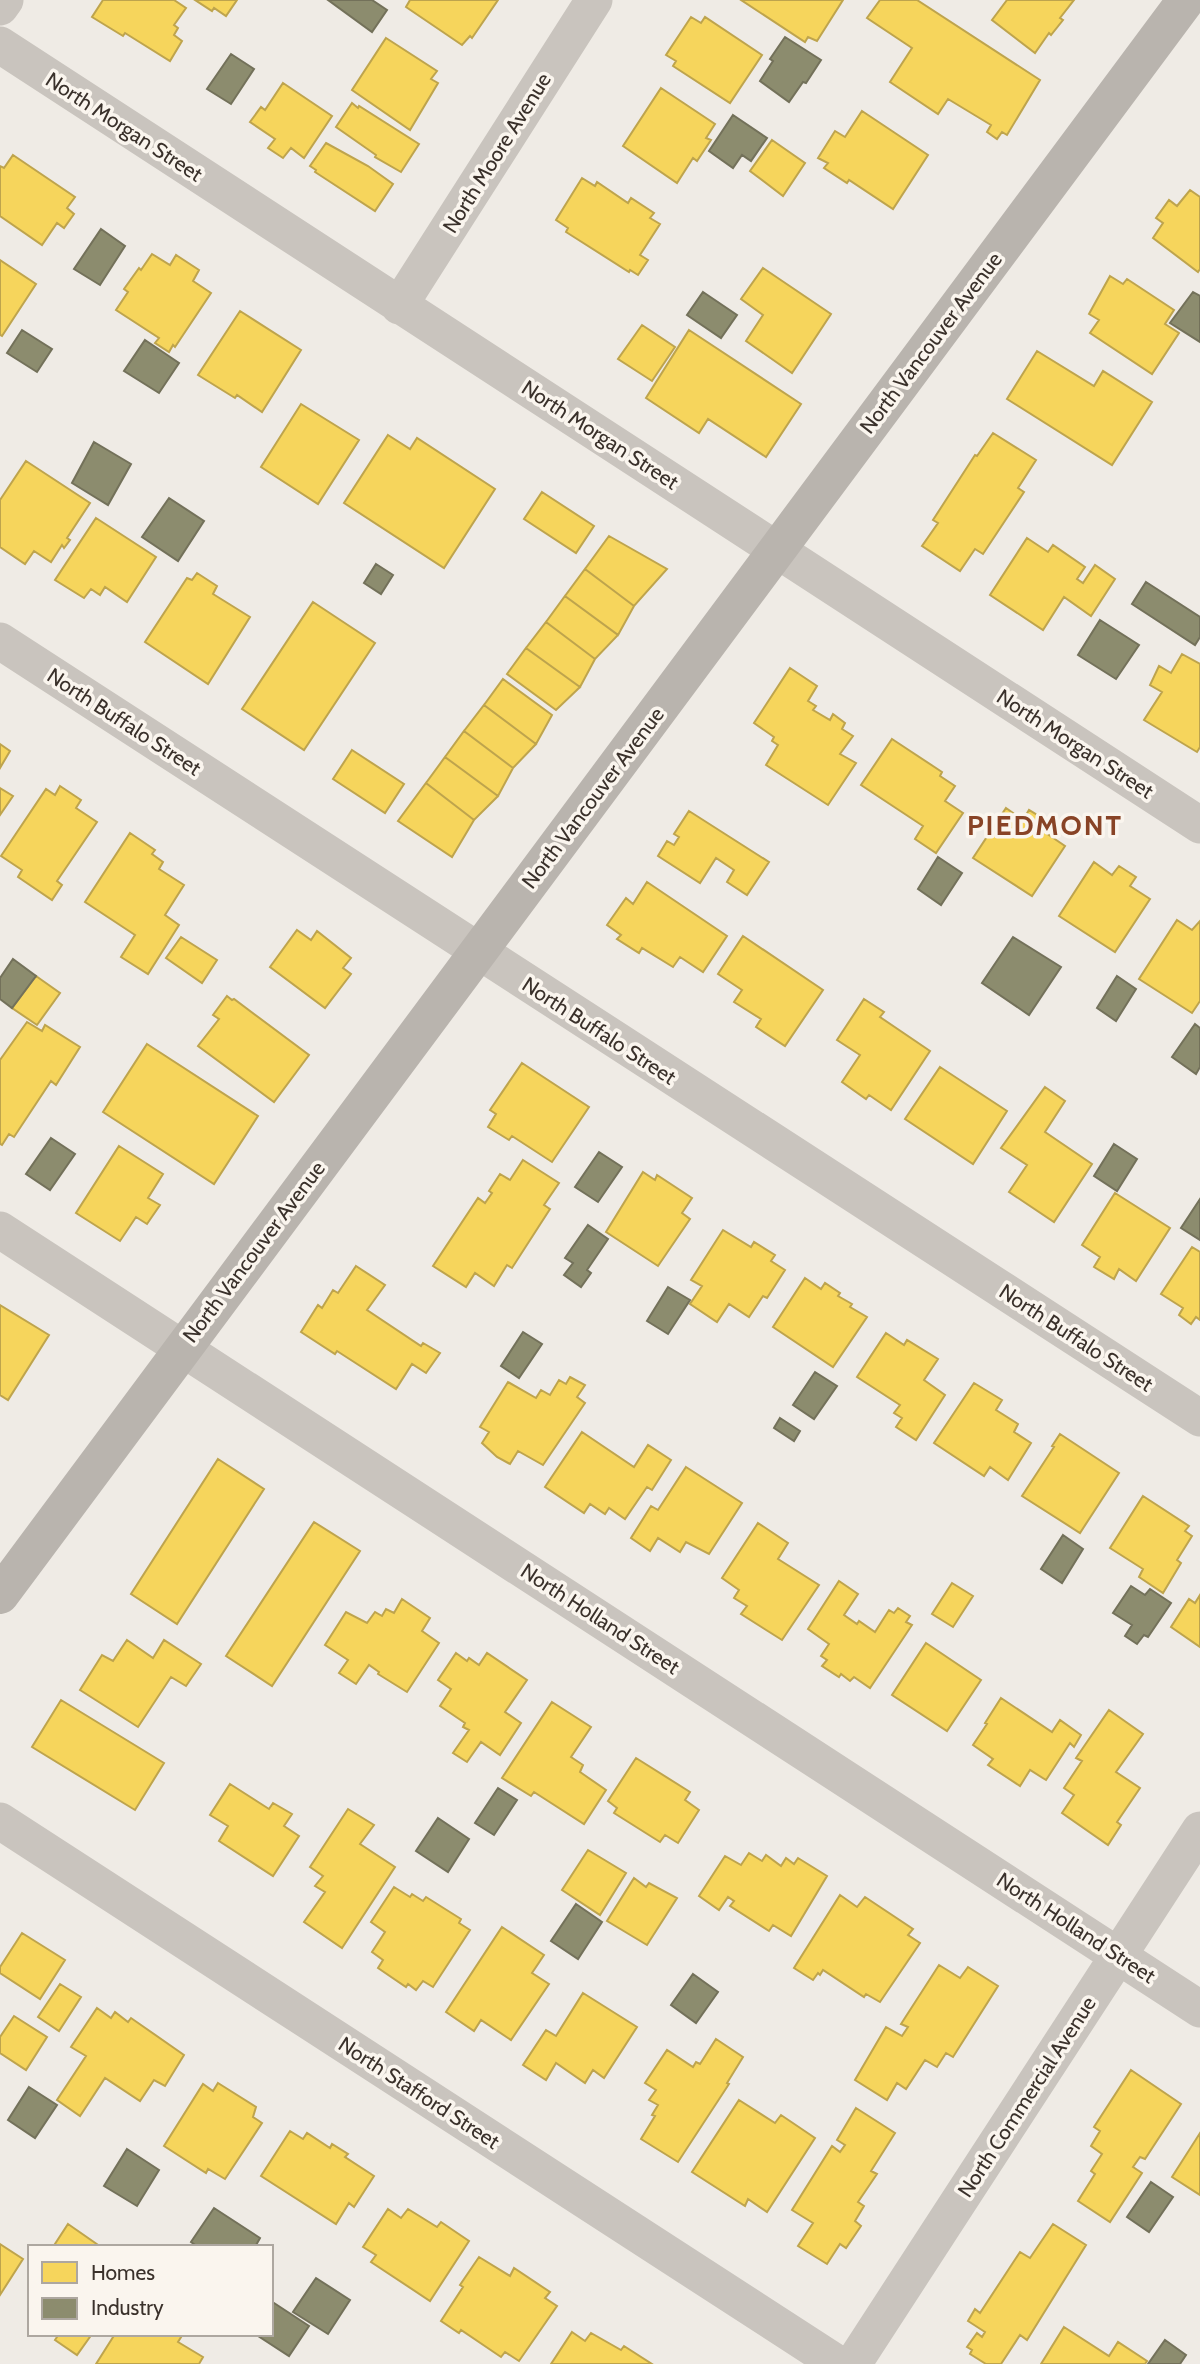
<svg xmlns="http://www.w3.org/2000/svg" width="1200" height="2364" viewBox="0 0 1200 2364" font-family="Cabin,sans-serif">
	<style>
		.homes { fill: #f6d55c; stroke: #bea44d; stroke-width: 2 }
		.industry { fill: #8c8c6e; stroke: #73715a; stroke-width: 2 }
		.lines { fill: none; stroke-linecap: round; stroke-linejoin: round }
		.street { stroke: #c9c4be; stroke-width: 37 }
		.secondary { stroke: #b9b4ae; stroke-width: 38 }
		.labels { text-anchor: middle; stroke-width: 7; stroke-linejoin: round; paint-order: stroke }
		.street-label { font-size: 21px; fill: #3a312b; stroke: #faf5ee }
		.district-label { font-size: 28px; font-weight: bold; letter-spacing: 2px; fill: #884326; stroke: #faf5ee }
	</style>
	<rect width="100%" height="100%" fill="#efebe5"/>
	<!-- homes -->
	<path class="homes" d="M103 0H174L186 8 174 25 178 28 174 35 182 41 170 61 125 33 123 36 92 17Z
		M195 0H237L226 16 214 8 212 11Z
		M410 0H498L472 38 470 36 462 45 406 7Z
		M741 0H843L817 41 808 37 805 42Z
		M880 0H917L1040 80 1007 135 1002 132 997 139 987 132 991 125 948 99 938 114 890 82 912 48 867 18Z
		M1007 0H1074L1060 18 1063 20 1051 35 1049 33 1035 53 992 20Z
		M691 17 701 23 705 17 762 55 730 103 673 66 676 61 666 55Z
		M386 38 437 71 431 79 438 83 410 130 352 90Z
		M283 83 332 116 304 158 291 148 283 158 268 148 275 139 250 122 261 107 265 110Z
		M661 88 715 124 706 138 711 140 697 161 693 158 677 183 623 146Z
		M352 103 358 108 359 106 419 144 401 172 375 157 376 155 336 127Z
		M862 111 928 155 893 209 849 180 847 183 824 168 828 163 818 158 835 131 845 137Z
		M772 140 805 163 783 196 750 171Z
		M326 143 368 166 393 184 375 211 315 172 316 170 310 166Z
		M13 155 75 197 67 208 74 214 64 228 57 223 42 245 0 216V166L4 168Z
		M582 178 595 186 597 182 628 203 631 198 654 213 650 218 660 224 640 255 648 260 638 275 630 270 629 272 566 232 568 228 556 220Z
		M1190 190 1200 197V269L1198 272 1153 238 1163 223 1156 218 1169 200 1177 206Z
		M152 254 170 265 176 255 199 270 193 281 211 293 175 347 173 345 169 352 155 343 159 338 116 310 128 292 124 289 139 268 141 270Z
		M0 260 36 284 2 336 0 335Z
		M763 268 831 314 792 373 746 341 763 315 741 299Z
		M1110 276 1123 284 1127 279 1174 310 1165 324 1179 333 1152 374 1090 333 1099 320 1089 314Z
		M240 311 301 350 262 412 237 395 235 398 198 375Z
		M642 325 675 347 652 381 618 359Z
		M689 330 801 404 766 457 708 419 699 433 646 398Z
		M1037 351 1094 386 1103 371 1152 402 1112 465 1007 399Z
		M301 404 359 440 318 504 261 467Z
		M993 433 1036 460 1018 488 1024 492 983 554 975 549 960 571 922 546 938 523 933 520 975 455 977 456Z
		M388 435 410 449 417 438 495 489 444 568 344 503Z
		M26 461 90 503 67 538 70 540 64 548 62 545 51 562 34 551 25 564 0 547V500Z
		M542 492 594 526 576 553 524 519Z
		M96 518 156 557 127 602 105 587 100 595 91 589 84 598 55 580Z
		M609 536 667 569 634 606 585 569Z
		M1027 538 1048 552 1053 545 1085 567 1077 579 1083 583 1095 565 1115 579 1091 616 1064 597 1043 630 990 595Z
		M585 569 634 606 618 635 565 596Z
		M197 573 217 586 213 594 250 617 208 684 145 642 187 578 192 580Z
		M565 596 618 635 595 659 546 622Z
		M313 602 375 643 304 750 242 709Z
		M546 622 595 659 580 687 526 648Z
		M526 648 580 687 556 710 507 674Z
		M1182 654 1200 664V747L1197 752 1144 720 1162 692 1150 685 1159 666 1171 673Z
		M790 668 817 686 808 701 816 706 813 710 830 720 833 714 845 723 842 729 853 736 840 754 856 763 828 805 766 765 778 745 772 741 774 737 754 723Z
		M503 679 552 715 536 744 484 705Z
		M484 705 536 744 513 768 464 731Z
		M464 731 513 768 498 796 445 757Z
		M892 739 942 772 940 776 955 786 945 801 963 813 936 853 915 839 923 826 861 785Z
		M0 744 10 751 0 768Z
		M352 750 404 784 385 813 333 779Z
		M445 757 498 796 474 820 426 783Z
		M426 783 474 820 452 857 398 821Z
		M60 786 81 800 76 808 97 822 57 881 62 885 52 900 18 877 22 870 1 856 46 789 55 795Z
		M0 788 13 796 0 815Z
		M1006 808 1023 820 1029 810 1052 824 1046 833 1065 846 1032 896 973 858Z
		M689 811 769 862 747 895 727 882 734 870 716 858 700 883 658 856 667 841 674 845 679 837 674 834Z
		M130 833 155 850 152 854 163 862 159 869 184 885 165 915 179 925 148 974 121 957 135 935 85 902Z
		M1094 862 1112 875 1119 866 1136 877 1130 886 1150 899 1115 952 1059 916Z
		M647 882 727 936 703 972 680 957 673 967 642 948 639 953 617 939 621 935 607 925 626 898 633 904Z
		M1177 920 1192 930 1200 921V1001L1192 1013 1139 979Z
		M297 930 311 940 317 931 351 958 343 968 351 974 325 1008 270 967Z
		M743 936 823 990 785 1046 756 1027 761 1019 734 1002 742 990 718 974Z
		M181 937 217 960 202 983 166 958Z
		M36 976 60 993 37 1025 12 1008Z
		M227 996 232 1000 234 999 309 1055 274 1102 198 1046 219 1019 213 1015Z
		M864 999 884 1012 880 1017 930 1051 891 1110 869 1095 866 1099 842 1082 860 1055 837 1040Z
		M27 1022 42 1031 45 1025 80 1047 56 1085 51 1081 14 1137 9 1134 2 1145 0 1144V1060Z
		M147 1044 258 1116 214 1184 103 1112Z
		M522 1063 589 1107 552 1162 512 1136 509 1140 488 1127 496 1114 490 1110Z
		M940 1067 1007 1111 973 1164 905 1119Z
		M1045 1087 1065 1101 1045 1132 1092 1164 1054 1222 1009 1192 1027 1165 1001 1148Z
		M119 1146 163 1174 148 1198 160 1205 147 1224 136 1217 120 1241 76 1213Z
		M523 1160 559 1183 544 1205 550 1209 512 1268 507 1265 494 1286 475 1273 466 1287 433 1266 478 1198 485 1203 492 1193 489 1191 500 1174 510 1180Z
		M643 1172 655 1180 657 1175 692 1198 682 1213 690 1219 658 1266 606 1232Z
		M1115 1193 1170 1228 1136 1281 1119 1269 1114 1279 1094 1267 1100 1257 1082 1245Z
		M723 1230 751 1247 754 1242 775 1255 771 1261 785 1270 767 1298 763 1296 749 1317 729 1304 717 1322 690 1304 702 1286 691 1280Z
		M1192 1247 1200 1252V1320L1196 1317 1191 1324 1179 1315 1183 1308 1161 1294Z
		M356 1266 385 1285 367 1310 421 1346 423 1343 440 1353 426 1373 412 1364 396 1389 337 1351 335 1354 301 1332 318 1305 322 1308 333 1290 338 1293Z
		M805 1278 821 1289 825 1283 840 1293 838 1296 852 1304 850 1307 867 1317 833 1367 773 1327Z
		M0 1305 49 1335 8 1400 0 1395Z
		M886 1333 904 1345 907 1340 938 1359 924 1380 945 1395 916 1440 896 1427 902 1418 894 1413 900 1405 857 1377Z
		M570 1377 585 1385 577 1397 585 1403 543 1465 518 1451 510 1464 497 1457 482 1443 489 1432 480 1427 508 1382 536 1398 541 1390 550 1395 559 1380 566 1384Z
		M974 1383 1002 1400 996 1410 1018 1424 1014 1432 1031 1443 1008 1480 990 1467 984 1476 934 1443Z
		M582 1432 634 1467 648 1445 671 1460 652 1490 647 1487 625 1519 609 1508 605 1514 590 1504 584 1513 545 1487Z
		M1060 1434 1119 1473 1080 1533 1022 1496 1054 1447 1052 1446Z
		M218 1459 264 1489 177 1624 131 1594Z
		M686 1467 742 1503 709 1554 686 1542 680 1552 658 1538 650 1551 631 1538 651 1506 658 1510Z
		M1143 1496 1189 1526 1185 1531 1192 1536 1177 1560 1181 1563 1163 1593 1139 1577 1143 1569 1110 1548Z
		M314 1522 360 1551 272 1686 226 1656Z
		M758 1523 788 1543 778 1559 819 1585 782 1640 741 1614 747 1606 734 1598 739 1590 722 1578Z
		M839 1581 858 1594 844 1615 857 1624 859 1621 875 1632 889 1610 894 1613 898 1608 910 1616 906 1622 912 1625 870 1688 854 1677 850 1681 841 1674 839 1677 822 1666 827 1660 821 1656 829 1644 808 1629Z
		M952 1583 973 1596 953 1627 932 1614Z
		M1200 1595V1647L1171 1627 1189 1599 1195 1603Z
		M402 1599 430 1618 422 1631 439 1643 407 1692 378 1674 379 1672 369 1665 356 1684 339 1673 348 1660 325 1645 346 1612 367 1623 375 1612 382 1616 386 1609 394 1613Z
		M127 1640 153 1658 164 1640 201 1664 186 1686 171 1677 138 1727 80 1690 102 1655 113 1661Z
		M926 1643 981 1680 947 1731 892 1695Z
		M456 1653 467 1661 469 1658 479 1665 487 1653 527 1680 505 1712 521 1723 500 1755 481 1742 467 1762 453 1753 469 1730 463 1727 465 1723 440 1706 451 1689 438 1680Z
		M1001 1698 1052 1732 1060 1720 1081 1735 1074 1747 1070 1743 1046 1780 1030 1770 1020 1786 988 1765 993 1759 973 1745 987 1724 985 1723Z
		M61 1700 164 1763 135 1810 32 1747Z
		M552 1702 591 1727 571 1757 583 1765 580 1772 606 1790 584 1824 534 1792 531 1796 502 1778Z
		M1109 1710 1143 1734 1116 1772 1140 1788 1117 1822 1121 1825 1108 1845 1062 1813 1074 1795 1064 1788 1082 1761 1076 1758Z
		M636 1758 690 1792 685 1800 699 1810 678 1843 665 1835 660 1842 614 1813 617 1808 608 1801Z
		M230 1784 269 1809 273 1803 292 1814 284 1826 299 1836 273 1876 219 1841 228 1826 210 1815Z
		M348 1809 374 1825 360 1844 395 1867 342 1948 304 1922 325 1892 315 1886 323 1876 310 1867Z
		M588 1850 626 1873 600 1915 562 1890Z
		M749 1853 762 1861 766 1855 781 1866 786 1858 794 1864 798 1858 827 1876 791 1936 773 1925 769 1931 730 1906 734 1901 728 1897 719 1910 699 1896 725 1856 741 1865Z
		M634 1878 646 1887 649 1883 677 1898 647 1945 607 1921Z
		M394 1887 410 1897 412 1894 423 1901 426 1897 461 1919 459 1923 470 1930 433 1987 423 1981 416 1990 408 1984 406 1987 378 1968 383 1960 372 1952 385 1932 371 1922Z
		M840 1895 857 1907 865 1897 913 1929 908 1935 920 1943 880 2002 866 1994 864 1997 823 1970 820 1975 818 1973 813 1980 794 1968Z
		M502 1927 544 1955 532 1973 549 1984 511 2040 481 2020 474 2031 446 2012Z
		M22 1933 65 1960 40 1999 0 1973V1967Z
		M939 1965 960 1978 968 1967 998 1986 953 2057 946 2053 937 2067 925 2060 906 2089 897 2083 887 2100 855 2080 886 2027 902 2036 908 2027 901 2024Z
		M60 1984 81 1997 59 2031 38 2017Z
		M583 1993 637 2027 604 2078 593 2070 585 2083 556 2063 546 2080 523 2065 546 2030 556 2036Z
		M97 2008 111 2018 115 2012 128 2022 131 2018 184 2055 165 2086 154 2080 140 2101 105 2078 80 2116 57 2100 86 2056 71 2047Z
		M14 2016 47 2037 26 2070 0 2053V2037Z
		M716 2039 743 2057 727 2083 729 2084 678 2162 641 2139 655 2116 652 2115 658 2105 649 2100 656 2090 645 2083 667 2050 693 2067 696 2062 700 2064Z
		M1131 2070 1181 2104 1145 2159 1140 2157 1133 2167 1142 2173 1110 2222 1078 2201 1095 2174 1091 2171 1102 2154 1091 2146 1100 2131 1094 2127Z
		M218 2083 256 2107 253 2117 262 2123 225 2179 208 2169 206 2173 164 2146 203 2084 213 2091Z
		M739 2100 775 2123 781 2115 815 2138 767 2212 748 2199 745 2206 692 2172Z
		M856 2108 895 2133 871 2171 877 2174 858 2202 864 2206 855 2221 861 2226 846 2248 840 2244 827 2264 798 2246 813 2223 792 2210 832 2146 840 2152 845 2145 837 2140Z
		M290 2131 303 2139 307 2133 330 2148 332 2144 348 2154 345 2157 374 2176 354 2207 349 2203 336 2224 261 2176Z
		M1200 2133V2195L1172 2177Z
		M388 2209 401 2218 408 2209 437 2227 441 2222 469 2241 430 2301 371 2262 376 2255 363 2247Z
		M68 2224 101 2247H53Z
		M1053 2224 1086 2245 1027 2340 1020 2335 1001 2364H986L970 2354 972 2350 967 2347 977 2333 982 2337 985 2332 968 2321 975 2309 980 2313 1020 2252 1030 2258Z
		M0 2244 23 2259 0 2295Z
		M479 2257 510 2276 514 2268 550 2292 545 2298 557 2306 519 2361 505 2352 501 2357 461 2330 459 2333 441 2321 463 2287 460 2285Z
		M1064 2327 1109 2356 1118 2342 1147 2361 1145 2364H1041Z
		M572 2332 585 2341 591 2333 621 2350 624 2346 652 2364H551Z
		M59 2334H92L77 2355 55 2340Z
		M115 2334H183L178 2342 203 2357 199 2364H96Z"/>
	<!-- industry -->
	<path class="industry" d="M328 0H372L387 10 372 32Z
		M785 37 821 60 806 83 803 82 789 102 760 81 773 61 770 59Z
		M231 54 254 69 231 104 207 89Z
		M733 115 767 138 751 161 742 155 733 168 709 151Z
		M101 229 125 246 100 285 74 269Z
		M703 292 737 315 721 338 687 315Z
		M1193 292 1200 296V342L1170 323Z
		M22 330 52 349 37 372 7 353Z
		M145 340 179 363 159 393 124 371Z
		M94 442 131 464 108 505 72 483Z
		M169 498 204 521 178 561 142 537Z
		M376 564 393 575 381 594 364 583Z
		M1146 582 1200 617V637L1195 645 1132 604Z
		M1100 620 1139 645 1116 679 1078 655Z
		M938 857 962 873 941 905 918 889Z
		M1013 937 1061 967 1029 1015 982 983Z
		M13 959 36 976 12 1008 0 999V978Z
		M1117 976 1136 989 1116 1021 1097 1008Z
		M1195 1024 1200 1028V1067L1196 1074 1172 1057Z
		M51 1138 75 1154 50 1190 26 1174Z
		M1114 1144 1137 1159 1117 1191 1094 1176Z
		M599 1152 622 1167 598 1202 575 1187Z
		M1200 1199V1240L1181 1228Z
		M588 1225 608 1239 587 1270 591 1273 581 1287 564 1275 573 1263 565 1258Z
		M668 1287 690 1300 668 1334 647 1321Z
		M523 1332 542 1344 519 1378 501 1366Z
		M815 1372 837 1386 814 1419 793 1405Z
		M780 1418 800 1431 794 1441 774 1428Z
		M1063 1535 1083 1549 1062 1583 1041 1569Z
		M1131 1586 1145 1595 1150 1589 1171 1603 1148 1637 1144 1635 1137 1644 1125 1636 1132 1625 1113 1613Z
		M498 1788 517 1800 494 1835 475 1823Z
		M438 1818 469 1839 448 1872 416 1851Z
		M576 1904 602 1922 578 1959 551 1941Z
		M693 1974 718 1992 696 2023 671 2005Z
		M29 2087 57 2105 35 2138 8 2120Z
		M127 2149 159 2170 137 2206 104 2186Z
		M1151 2182 1173 2197 1149 2232 1127 2217Z
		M214 2208 260 2238 255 2247H198L191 2242Z
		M316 2278 350 2300 328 2334 293 2312Z
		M271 2301 309 2326 289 2356 255 2334H271Z
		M1165 2340 1186 2355 1180 2364H1148Z"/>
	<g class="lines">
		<!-- street -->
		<path class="street" d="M0 7 5 0
			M0 45 1200 825
			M399 306 594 0
			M0 641 1200 1418
			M0 1230 1200 2009
			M0 1821 838 2364
			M853 2364 1200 1830"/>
		<!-- secondary -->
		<path class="secondary" d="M0 1595 1186 0"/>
	</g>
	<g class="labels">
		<!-- street labels -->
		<g class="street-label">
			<text transform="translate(124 127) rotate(33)" y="7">North Morgan Street</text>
			<text transform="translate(497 153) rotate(-58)" y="7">North Moore Avenue</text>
			<text transform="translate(931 343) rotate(-53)" y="7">North Vancouver Avenue</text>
			<text transform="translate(600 435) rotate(33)" y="7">North Morgan Street</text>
			<text transform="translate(124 722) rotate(33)" y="7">North Buffalo Street</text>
			<text transform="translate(1075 744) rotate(33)" y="7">North Morgan Street</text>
			<text transform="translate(593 798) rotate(-53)" y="7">North Vancouver Avenue</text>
			<text transform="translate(599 1031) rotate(33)" y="7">North Buffalo Street</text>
			<text transform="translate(254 1252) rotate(-53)" y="7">North Vancouver Avenue</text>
			<text transform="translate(1076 1338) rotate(33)" y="7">North Buffalo Street</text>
			<text transform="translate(600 1619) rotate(33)" y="7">North Holland Street</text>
			<text transform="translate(1076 1928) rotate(33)" y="7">North Holland Street</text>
			<text transform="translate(419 2093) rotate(33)" y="7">North Stafford Street</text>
			<text transform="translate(1027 2097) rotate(-57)" y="7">North Commercial Avenue</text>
		</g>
		<!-- district labels -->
		<g class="district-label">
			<text x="1045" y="835">PIEDMONT</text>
		</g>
	</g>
	<!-- legend -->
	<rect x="28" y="2245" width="245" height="91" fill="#faf5ee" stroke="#ada7a0" stroke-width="2"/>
	<rect x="42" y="2262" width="35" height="21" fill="#f6d55c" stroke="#ada7a0" stroke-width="2"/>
	<text x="91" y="2280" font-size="21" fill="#3a312b">Homes</text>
	<rect x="42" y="2298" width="35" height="21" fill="#8c8c6e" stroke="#ada7a0" stroke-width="2"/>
	<text x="91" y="2315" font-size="21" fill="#3a312b">Industry</text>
</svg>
